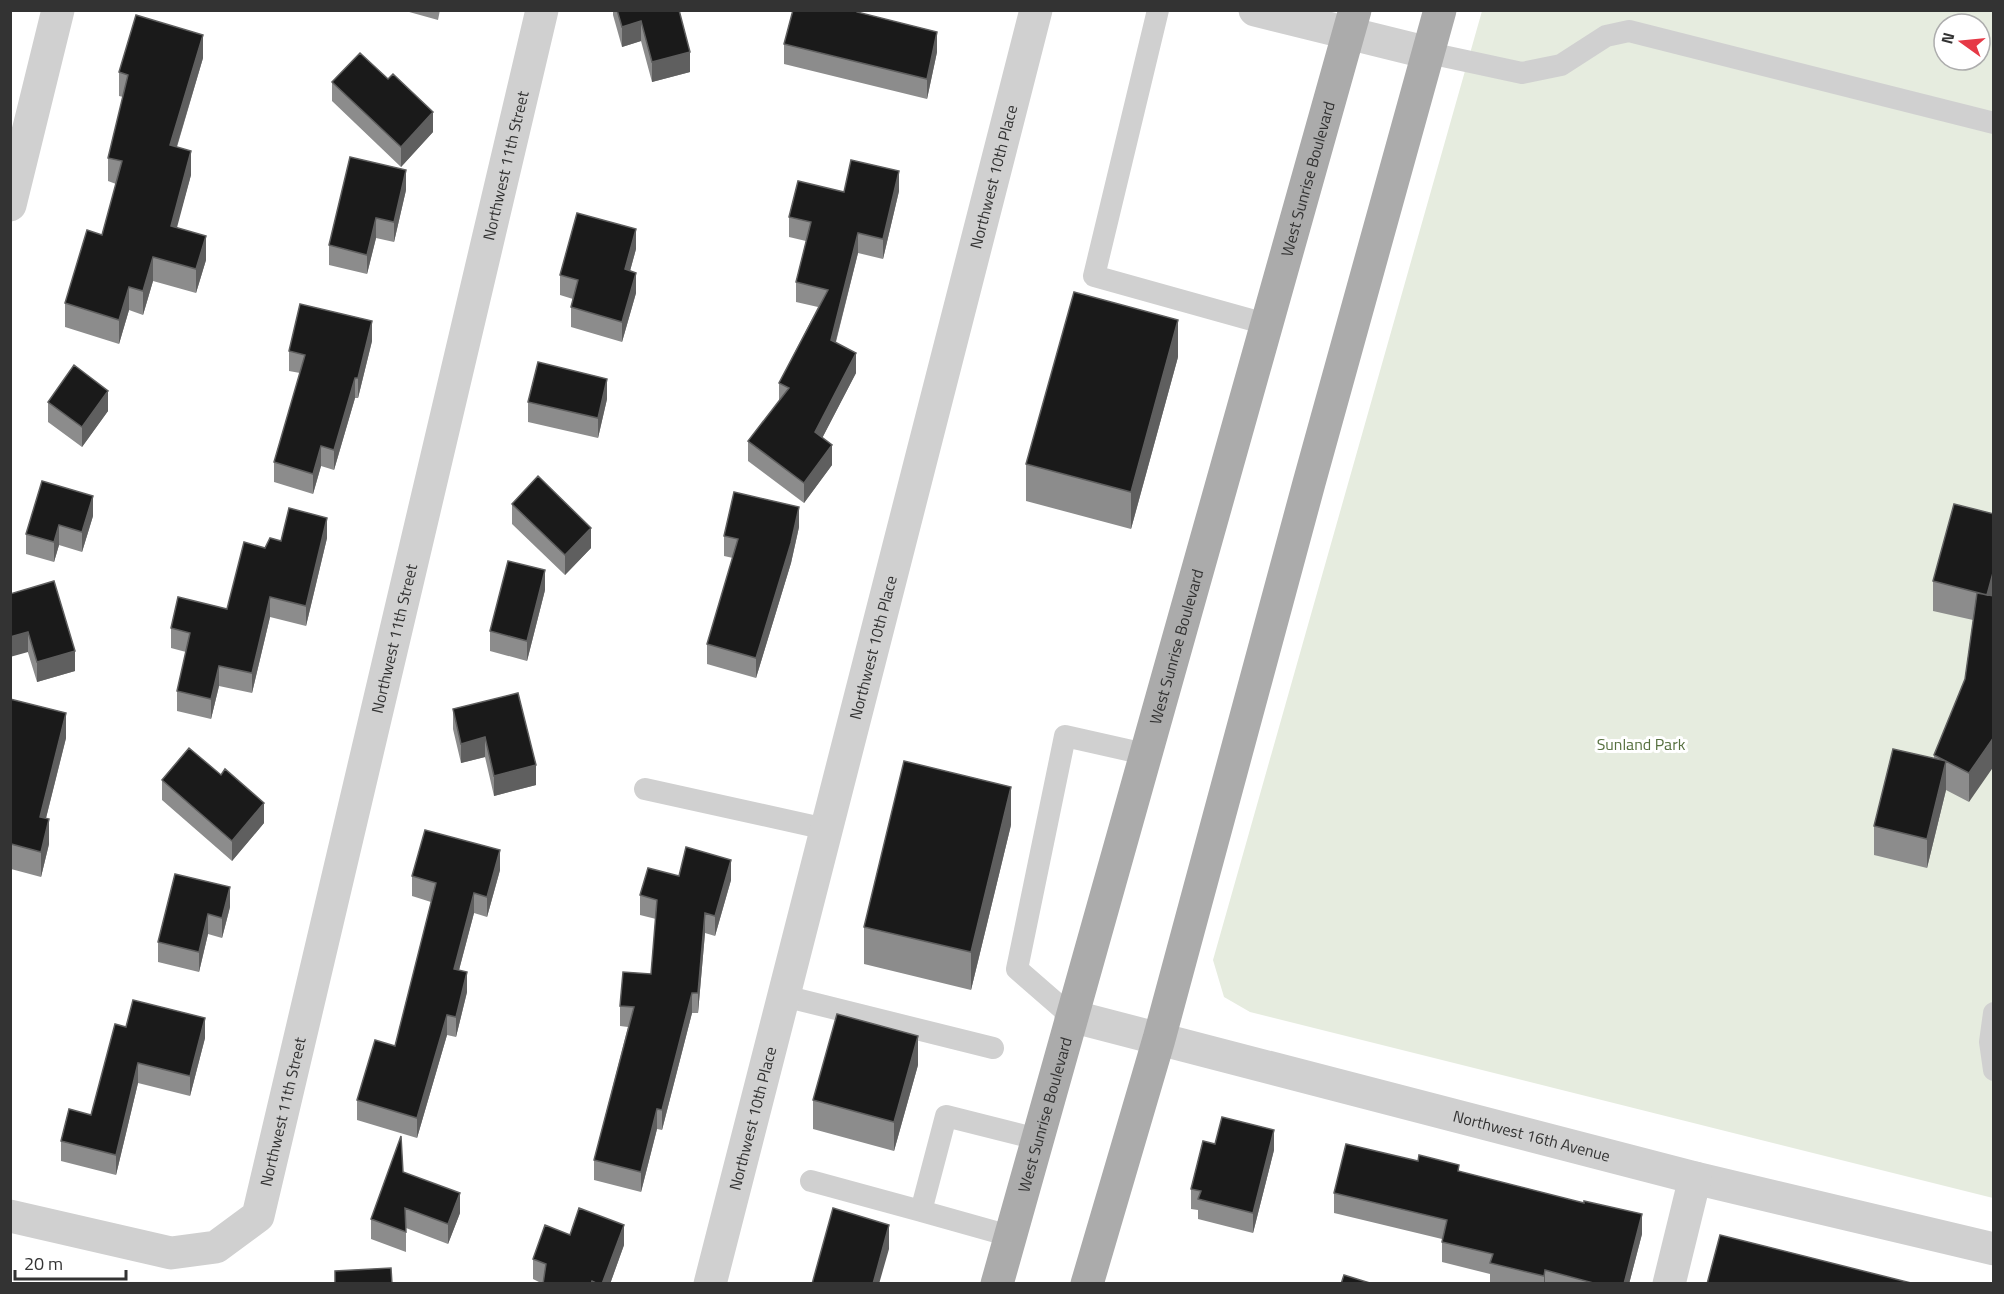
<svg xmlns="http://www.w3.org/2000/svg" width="2004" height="1294" viewBox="0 0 2004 1294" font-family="'Titillium Web',sans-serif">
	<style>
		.green { fill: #e6ecdf; fill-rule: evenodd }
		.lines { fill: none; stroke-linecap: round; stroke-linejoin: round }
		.service { stroke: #d0d0d0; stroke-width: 22 }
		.minor { stroke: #d0d0d0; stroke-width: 33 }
		.tertiary { stroke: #d0d0d0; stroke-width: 33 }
		.primary { stroke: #ababab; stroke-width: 33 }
		.wall { fill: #8c8c8c }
		.shaded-wall { fill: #5f5f5f }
		.building { fill: #1a1a1a; stroke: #5f5f5f; stroke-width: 1.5 }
		.labels { text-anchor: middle; stroke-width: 6; stroke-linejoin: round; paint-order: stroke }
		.street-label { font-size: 16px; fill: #333; stroke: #fff }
		.park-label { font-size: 16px; fill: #56703f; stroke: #fff }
	</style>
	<rect width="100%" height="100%" fill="#fff"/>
	<!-- green -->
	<path class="green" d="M1482 11H1993V1198L1250 1012 1224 997 1213 960ZM1944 24H1980V60H1944Z"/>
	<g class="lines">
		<!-- service -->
		<path class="service" d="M1158 10 1094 276 1266 324
			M1429 53 1522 73 1561 65 1606 36 1629 31 1994 123
			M645 789 826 829
			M784 996 993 1048
			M1994 1013 1990 1042 1994 1070
			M1071 1016 1017 969 1065 736 1145 754
			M811 1181 921 1211
			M1010 1236 921 1211 946 1116 1037 1139"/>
		<!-- minor -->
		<g class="minor">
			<path d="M10 205 58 10"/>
			<path id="s1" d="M1071 1016 1695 1178 1994 1249"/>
			<path id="s2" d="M10 1216 171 1253 216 1247 258 1216 542 10"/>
			<path id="s3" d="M710 1284 1036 10"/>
			<path d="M1669 1284 1695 1178"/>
		</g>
		<!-- tertiary -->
		<path class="tertiary" d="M1255 10 1429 53"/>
		<!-- primary -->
		<g class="primary">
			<path id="s4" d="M997 1284 1355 10"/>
			<path d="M1087 1284 1159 1039 1309 483 1440 10"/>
		</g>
	</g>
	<!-- wall -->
	<path class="wall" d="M402 10H440L438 20Z
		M613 10H679L690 72 652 82 641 41 622 47 613 15Z
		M860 10V13L937 52 927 99 784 64V44Z
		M203 58 177 147 191 175 176 228 206 260 196 293 153 281 143 315 129 310 119 344 65 327V303L102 235 116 184 108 181V158L123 97 119 96V72Z
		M332 82 433 132 401 167 332 101Z
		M406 190 394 242 376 238 367 274 329 265V245Z
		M899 191 883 259 858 253 836 342 856 373 822 438 832 465 804 503 748 461V441L779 401V383L818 307 796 302V282L806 241 789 237V217L844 192Z
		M636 249 630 271 636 293 622 342 571 327V307L573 299 560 295V275Z
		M372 341 358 398H355L334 470 321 466 313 494 274 482V462L300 373 289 371V351Z
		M1178 357 1131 529 1026 501V464Z
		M607 399 598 438 528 422V402Z
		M48 402 108 411 82 447 48 422Z
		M512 504 591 548 565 575 512 524Z
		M1994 514 1969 802 1946 790 1927 868 1874 855V826L1934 759V755L1965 679 1973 620 1933 611V581Z
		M93 516 82 552 59 545 54 562 26 554V534Z
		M799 527 791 563 756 678 707 664V644L733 558 724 556V536Z
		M327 538 306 626 270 617 252 693 219 686 211 719 177 711V691L186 652 171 648V628L227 609 265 548 281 541Z
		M545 590 527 661 490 651V631Z
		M10 594 75 671 37 682Z
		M10 699 66 738 46 818 49 844 41 877 11 869Z
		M453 709 536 785 494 796 485 757 461 763 453 729Z
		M162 780 264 823 232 861 162 800Z
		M1011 825 971 990 864 964V927Z
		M500 870 487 917 474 913 459 970 467 992 456 1037 447 1035 417 1138 357 1120V1100L395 1046 431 902 412 896V876Z
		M175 874 230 907 222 938 208 934 199 972 158 962V942Z
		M679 876 731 880 715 936 705 933 698 1013H692L662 1130 657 1129 641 1192 594 1180V1160L628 1027 620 1026V1006L651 974 656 919 640 915V895Z
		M126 1027 205 1038 190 1096 138 1083 116 1175 61 1161V1141L91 1115Z
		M918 1065 894 1151 813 1129V1100Z
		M1215 1144 1274 1150 1253 1233 1198 1219V1210L1191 1209V1189Z
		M403 1172 460 1213 448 1244 406 1228V1252L371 1239V1219Z
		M1459 1172 1642 1234 1629 1284H1492L1490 1283V1274L1442 1262V1239L1334 1213V1193Z
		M570 1235 624 1245 610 1284H543L533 1279V1259Z"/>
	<!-- shaded-wall -->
	<path class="shaded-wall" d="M641 21V41L622 47V27Z
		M937 32V52L927 99V79Z
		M203 35V58L170 169V145Z
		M690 52V72L652 82V62Z
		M433 112V132L401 167V147Z
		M191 151V175L171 250V226Z
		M406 170V190L394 242V222Z
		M899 171V191L883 259V239Z
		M376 218V238L367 274V255Z
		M636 229V249L625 289V269Z
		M858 233V253L831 360V340Z
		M206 236V260L196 293V269Z
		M153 257V281L143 315V291Z
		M636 273V293L622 342V322Z
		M129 287V310L119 344V320Z
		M1178 320V357L1131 529V492Z
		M372 321V341L358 398V378Z
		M856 353V373L815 452V432Z
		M355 378V398L334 470V450Z
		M607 379V399L598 438V418Z
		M108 391V411L82 447V427Z
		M832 445V465L804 503V483Z
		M321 446V466L313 494V474Z
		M93 496V516L82 552V532Z
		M799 507V527L791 563 756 678V658Z
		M327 518V538L306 626V606Z
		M59 525V545L54 562V542Z
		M591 528V548L565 575V555Z
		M1994 569V598L1987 595Z
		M545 570V590L527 661V641Z
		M270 597V617L252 693V673Z
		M28 632V652L10 657V637Z
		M75 651V671L37 682V662Z
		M219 666V686L211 719V699Z
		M66 713V738L40 842V817Z
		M485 737V757L461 763V744Z
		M1994 737V766L1969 802V773Z
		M1946 761V790L1927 868V839Z
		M536 765V785L494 796V776Z
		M1011 787V825L971 990V952Z
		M264 803V823L232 861V841Z
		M49 819V844L41 877V852Z
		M500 850V870L487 917V897Z
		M731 860V880L715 936V916Z
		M230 887V907L222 938V918Z
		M474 893V913L454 989V969Z
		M705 913V933L698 1013V993Z
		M208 914V934L199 972V952Z
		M467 972V992L456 1037V1017Z
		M692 993V1013L662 1130V1110Z
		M447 1015V1035L417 1138V1118Z
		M205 1018V1038L190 1096V1076Z
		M918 1036V1065L894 1151V1122Z
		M138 1063V1083L116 1175V1155Z
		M657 1109V1129L641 1192V1172Z
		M1274 1130V1150L1253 1233V1213Z
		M460 1193V1213L448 1244V1224Z
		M1642 1214V1234L1629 1284H1624Z
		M624 1225V1245L610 1284H602Z
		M889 1225V1249L879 1284H873Z
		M1545 1270V1284H1544V1276Z"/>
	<!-- building -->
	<path class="building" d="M617 10H679L690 52 652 62 641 21 622 27Z
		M793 10H857V12L937 32 927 79 784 44Z
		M136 15 203 35 170 145 191 151 171 226 206 236 196 269 153 257 143 291 129 287 119 320 65 303 87 230 102 235 122 161 108 158 128 75 119 72Z
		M360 53 388 79 393 74 433 112 401 147 332 82Z
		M350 157 406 170 394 222 376 218 367 255 329 245Z
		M851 160 899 171 883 239 858 233 831 340 856 353 815 432 832 445 804 483 748 441 789 388 779 383 828 290 796 282 811 222 789 217 798 181 844 192Z
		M577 213 636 229 625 269 636 273 622 322 571 307 578 280 560 275Z
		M1074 292 1178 320 1131 492 1026 464Z
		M300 304 372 321 358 378H355L334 450 321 446 313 474 274 462 305 355 289 351Z
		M538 362 607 379 598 418 528 402Z
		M74 365 108 391 82 427 48 402Z
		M538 476 591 528 565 555 512 504Z
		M42 481 93 496 82 532 59 525 54 542 26 534Z
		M734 492 799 507 791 543 756 658 707 644 738 539 724 536Z
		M1954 504 1994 514V569L1987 595 1933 581Z
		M289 508 327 518 306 606 270 597 252 673 219 666 211 699 177 691 190 633 171 628 178 597 227 609 244 542 265 548 270 538 281 541Z
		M508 561 545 570 527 641 490 631Z
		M54 581 75 651 37 662 28 632 10 637V594Z
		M1977 593 1994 596V737L1969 773 1934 755 1965 679Z
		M518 693 536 765 494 776 485 737 461 744 453 709Z
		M10 699 66 713 40 817 49 819 41 852 11 844 10 846Z
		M189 748 221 775 225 769 264 803 232 841 162 780Z
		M1893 749 1946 761 1927 839 1874 826Z
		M904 761 1011 787 971 952 864 927Z
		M425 830 500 850 487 897 474 893 454 969 467 972 456 1017 447 1015 417 1118 357 1100 375 1040 395 1046 436 883 412 876Z
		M686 847 731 860 715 916 705 913 698 993H692L662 1110 657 1109 641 1172 594 1160 634 1007 620 1006 623 972 651 974 657 900 640 895 648 868 679 876Z
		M175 874 230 887 222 918 208 914 199 952 158 942Z
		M133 1000 205 1018 190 1076 138 1063 116 1155 61 1141 69 1109 91 1115 115 1024 126 1027Z
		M837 1014 918 1036 894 1122 813 1100Z
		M1222 1117 1274 1130 1253 1213 1198 1199 1201 1191 1191 1189 1203 1141 1215 1144Z
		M401 1136 403 1172 460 1193 448 1224 405 1208 406 1232 371 1219Z
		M1346 1144 1418 1161 1419 1155 1459 1165 1458 1171 1584 1203V1201L1642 1214 1624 1284H1597L1545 1270 1544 1276 1490 1263 1493 1254 1442 1242 1447 1220 1334 1193Z
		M579 1208 624 1225 602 1284H598L592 1281 591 1284H543L546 1264 533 1259 545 1225 570 1235Z
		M833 1208 889 1225 873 1284H812Z
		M1720 1235 1915 1284H1707Z
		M391 1268 392 1284H335V1271Z
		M1344 1275 1373 1284H1341Z"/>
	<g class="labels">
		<!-- street labels -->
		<g class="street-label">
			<text dy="6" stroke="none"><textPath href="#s2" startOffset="1342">Northwest 11th Street</textPath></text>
			<text dy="6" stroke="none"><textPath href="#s3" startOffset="1143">Northwest 10th Place</textPath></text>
			<text dy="6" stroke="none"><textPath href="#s4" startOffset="1148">West Sunrise Boulevard</textPath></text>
			<text dy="6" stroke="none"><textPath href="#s2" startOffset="856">Northwest 11th Street</textPath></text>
			<text dy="6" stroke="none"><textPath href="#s3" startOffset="657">Northwest 10th Place</textPath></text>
			<text dy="6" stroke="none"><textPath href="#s4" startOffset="662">West Sunrise Boulevard</textPath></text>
			<text dy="6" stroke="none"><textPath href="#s2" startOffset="370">Northwest 11th Street</textPath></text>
			<text dy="6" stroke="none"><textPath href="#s4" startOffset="176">West Sunrise Boulevard</textPath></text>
			<text dy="6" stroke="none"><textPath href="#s3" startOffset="171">Northwest 10th Place</textPath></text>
			<text dy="6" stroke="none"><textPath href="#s1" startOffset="476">Northwest 16th Avenue</textPath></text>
		</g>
		<!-- park labels -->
		<g class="park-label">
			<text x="1641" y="750">Sunland Park</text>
		</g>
	</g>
	<!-- border -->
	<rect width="2004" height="1294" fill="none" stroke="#333333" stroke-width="24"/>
	<!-- north arrow -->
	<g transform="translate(1962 42) rotate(285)"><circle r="28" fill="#ffffff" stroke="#adadad" stroke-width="1.5"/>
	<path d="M0-4.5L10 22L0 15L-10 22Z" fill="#e63946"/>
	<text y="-9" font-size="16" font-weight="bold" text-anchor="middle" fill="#333333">N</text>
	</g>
	<!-- scale -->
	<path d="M15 1270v9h111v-9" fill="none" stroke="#333333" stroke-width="3"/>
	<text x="24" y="1270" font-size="18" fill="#333333" stroke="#ffffff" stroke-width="4.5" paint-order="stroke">20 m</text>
</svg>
